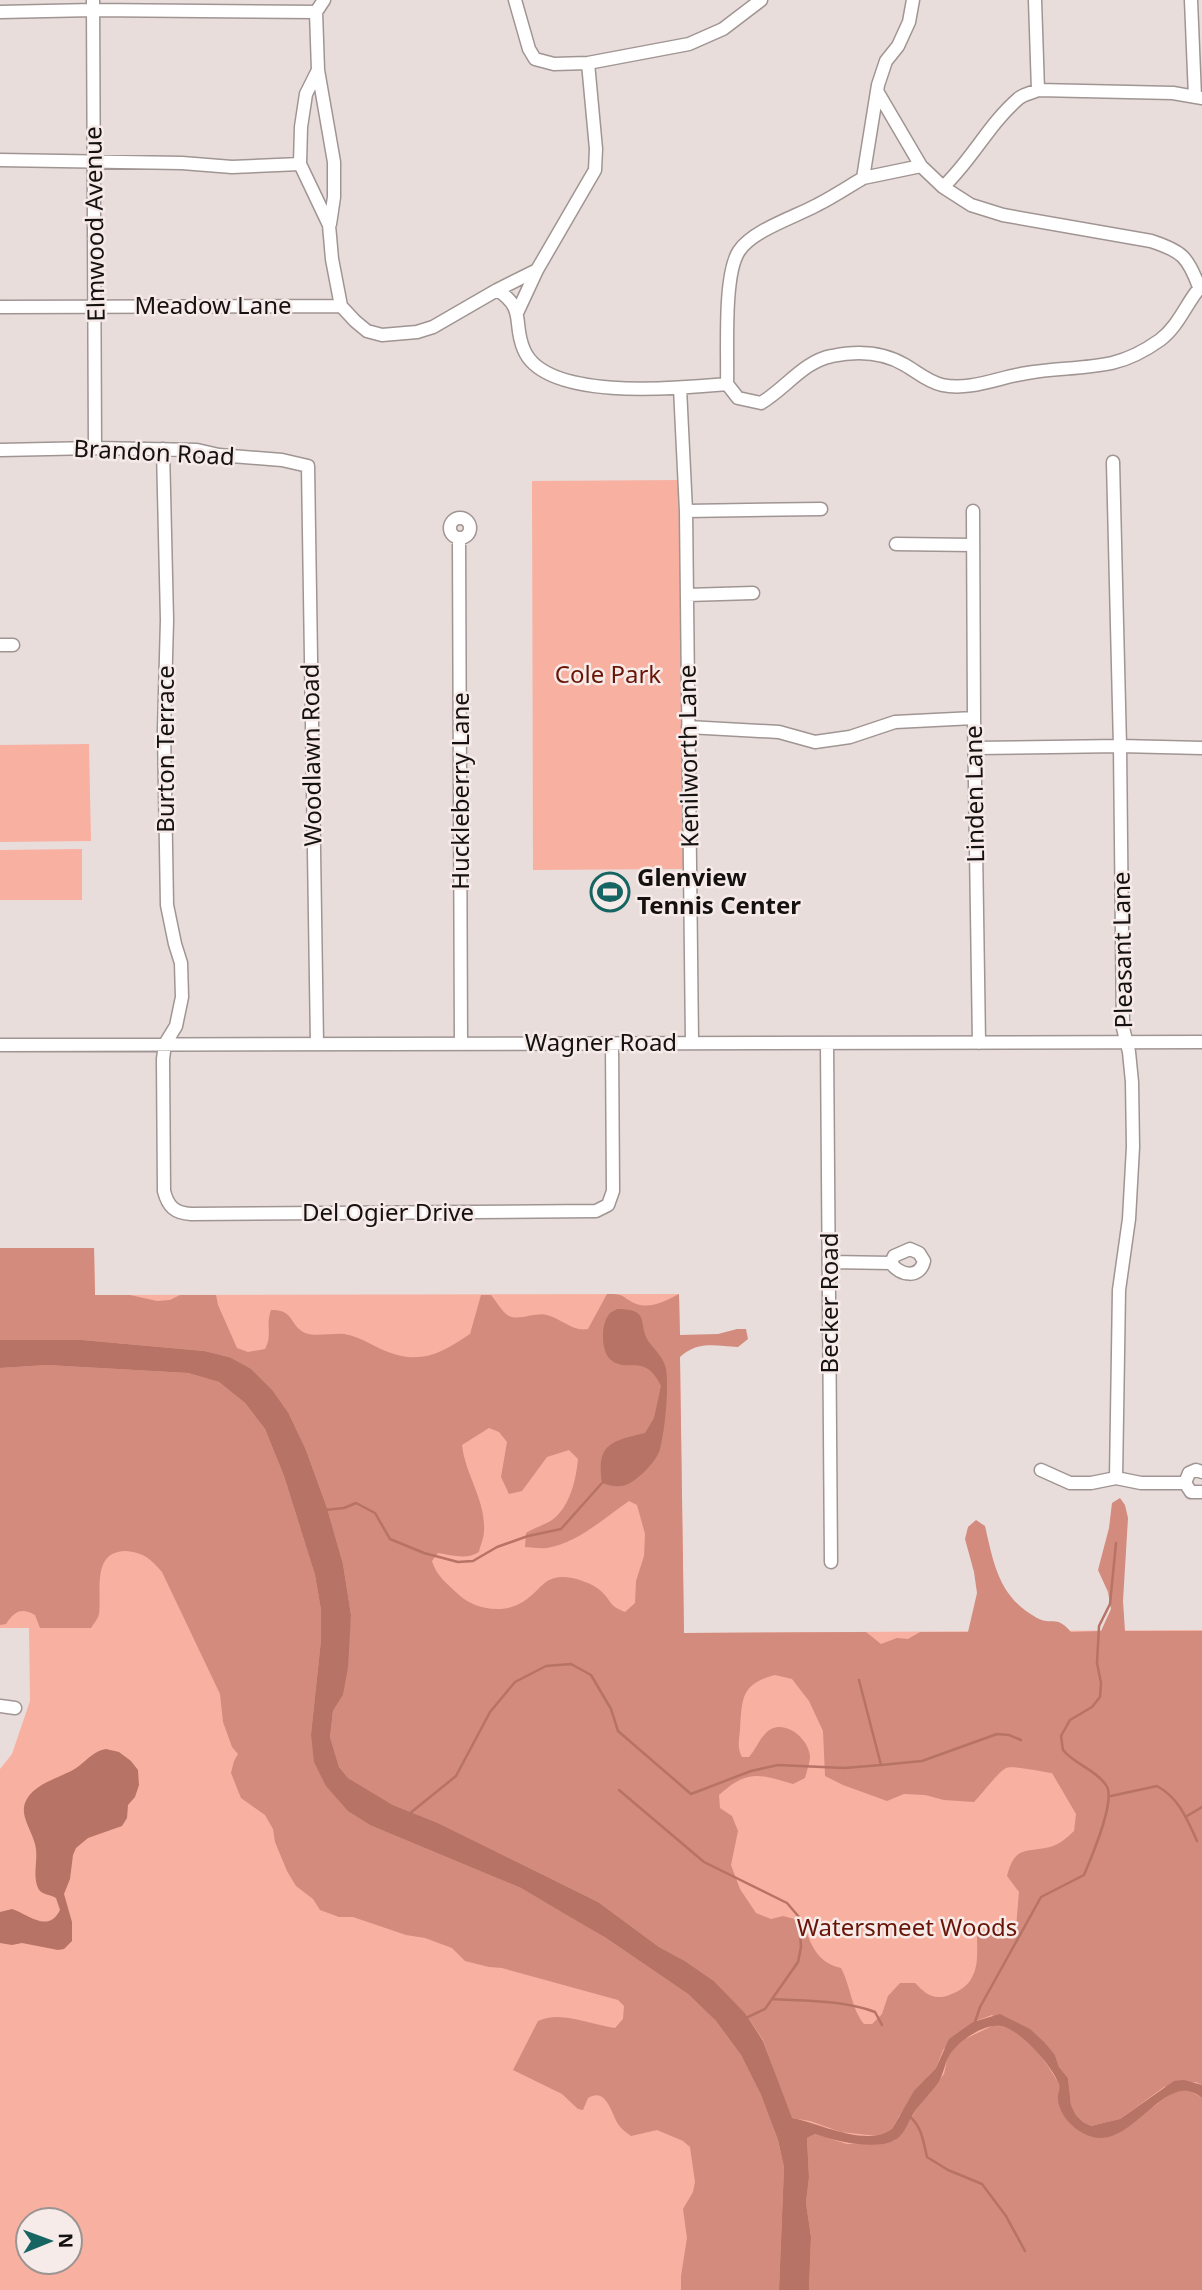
<svg xmlns="http://www.w3.org/2000/svg" width="1202" height="2290" viewBox="0 0 1202 2290" font-family="'Noto Sans',sans-serif">
	<style>
		.green { fill: #f8b0a1; fill-rule: evenodd }
		.forest { fill: #d28b7d; fill-rule: evenodd }
		.water { fill: #b77365 }
		.lines { fill: none; stroke-linecap: round; stroke-linejoin: round }
		.stream { stroke: #b77365; stroke-width: 2.5 }
		.minor-casing { stroke: #a09593; stroke-width: 15 }
		.minor { stroke: #fff; stroke-width: 12 }
		.labels { text-anchor: middle; stroke-width: 5; stroke-linejoin: round; paint-order: stroke }
		.street-label { font-size: 24px; fill: #151110; stroke: #f6ebe8 }
		.park-label { font-size: 24px; fill: #681507; stroke: #f6ebe8 }
		.poi-label { font-size: 24px; font-weight: bold; fill: #151110; stroke: #f6ebe8; text-anchor: start }
	</style>
	<rect width="100%" height="100%" fill="#e9dddb"/>
	<!-- green -->
	<path class="green" d="M682 480 684 869 533 870 532 481Z
		M89 744 91 841 0 842V745Z
		M82 849V900H0V850Z
		M0 1248H94L95 1295 679 1294 684 1633 1202 1630V2290H0V1769L12 1754 30 1701 29 1628H0ZM28 2220H70V2262H28Z"/>
	<!-- forest -->
	<path class="forest" d="M0 1248H94L95 1295H130L157 1301 170 1300 180 1295H216L218 1305 237 1348 248 1352 265 1349C273 1334 265 1327 271 1310 294 1309 289 1325 305 1333 316 1337 332 1333 344 1334 363 1337 376 1349 394 1354 425 1364 446 1350 470 1334L481 1295H491C496 1301 502 1312 509 1316 520 1321 535 1312 547 1315 562 1319 573 1332 588 1329L607 1294C626 1294 620 1296 634 1303 650 1310 665 1301 679 1294L680 1335 718 1334 737 1329H746L748 1339 738 1347C716 1346 698 1340 680 1357L684 1633 866 1632 881 1644 897 1638 908 1639 920 1632H968L977 1593 974 1572 965 1539 968 1527 976 1520 985 1526C994 1565 999 1597 1037 1618 1052 1626 1056 1614 1071 1632L1101 1631 1111 1609 1108 1592 1098 1570 1109 1528 1112 1503 1120 1498 1125 1505 1128 1518 1123 1601 1125 1631H1202V2085L1196 2082 1164 2087 1120 2119 1091 2126 1083 2122 1076 2115 1071 2105 1068 2078 1059 2067 1055 2055 992 2015 973 2022 943 2050 936 2068 929 2075 899 2116 892 2129 887 2133 877 2136 841 2132 810 2121 791 2118 763 2040 745 2013 714 1981 685 1961 659 1947 598 1902 438 1823 393 1805 348 1778 339 1767 330 1737 333 1711 343 1695 351 1615 343 1564 327 1508 306 1450 289 1414 229 1357 204 1351 82 1340H0ZM489 1428 499 1432 507 1442 501 1477 509 1494 522 1491 547 1457 569 1450 578 1459C576 1480 570 1507 552 1520 544 1525 534 1528 526 1533L525 1547C532 1547 540 1549 547 1548 578 1543 604 1518 629 1501L637 1505 645 1534 644 1556 636 1581 635 1603 625 1612C608 1605 613 1603 602 1592 593 1583 574 1577 562 1577 543 1578 541 1589 527 1599 507 1615 476 1611 458 1594 447 1584 436 1575 432 1561L438 1553C451 1555 467 1560 479 1552 480 1546 484 1538 484 1531 486 1501 465 1474 462 1445ZM775 1675 792 1679 809 1701 823 1731 825 1776 843 1785 887 1801 904 1794 925 1795 944 1800 974 1802C982 1794 997 1773 1006 1768 1013 1765 1043 1772 1052 1773L1076 1814 1074 1831C1067 1838 1060 1844 1050 1847 1025 1853 1015 1845 1007 1876L1019 1892 1016 1927 1008 1938 997 1939 992 1930 977 1936C977 1951 979 1966 971 1979 967 1988 948 1998 938 1997 929 1997 922 1990 915 1983H900L888 1996 882 2014 872 2024H864C851 2008 851 1987 841 1968 815 1962 811 1943 802 1921L783 1916 771 1919 756 1913 740 1889 731 1865 738 1831 732 1816 720 1808 719 1795C748 1769 759 1774 793 1784L805 1778C807 1771 810 1762 810 1756 808 1736 780 1716 765 1734 759 1740 756 1749 749 1757H742C737 1748 739 1740 740 1730 742 1698 741 1684 775 1675Z
		M47 1365 188 1373 219 1382 245 1403 265 1429 284 1476 315 1575 321 1610V1640L311 1734 372 1826 521 1888 563 1912 606 1938 688 1994 716 2021 741 2055 761 2095 778 2140 784 2167 779 2290H681V2276L687 2238 683 2209 693 2192 695 2182 690 2147 683 2141 657 2130 631 2136C626 2132 621 2129 618 2124 611 2112 606 2087 588 2098L583 2110 578 2109 562 2094 513 2070 538 2021C561 2010 591 2025 615 2028L623 2019 624 2006 618 2000 502 1968 489 1967 465 1961 452 1948 425 1938 406 1935 353 1917H339L320 1910 313 1899 296 1886 287 1871 275 1842 273 1829 265 1815 241 1798 231 1773 234 1761 238 1754 232 1747 223 1722 220 1694 162 1572C151 1559 143 1552 126 1551 91 1551 102 1592 99 1614 98 1619 94 1623 91 1628H40L35 1615C22 1607 14 1611 6 1624L0 1625V1368Z
		M992 2026C1022 2023 1044 2060 1058 2082L1061 2088 1059 2092 1084 2134 1153 2107 1173 2092 1189 2090 1202 2098V2290H809L811 2237 806 2203 809 2177 807 2138 815 2134 847 2144 894 2141 901 2135 919 2105 944 2074 948 2056 954 2048 965 2039Z"/>
	<!-- water -->
	<path class="water" d="M617 1309C652 1309 637 1324 649 1342 656 1352 663 1356 666 1369 669 1388 665 1430 660 1449 657 1461 639 1479 628 1484 620 1488 610 1486 602 1483 596 1444 611 1441 645 1433L654 1418 661 1386C644 1351 627 1375 610 1359 601 1351 601 1325 608 1316 610 1312 614 1311 617 1309Z
		M0 1340H82L204 1351 229 1357 251 1369 272 1390 289 1414 306 1450 327 1508 343 1564 351 1615 348 1667 343 1695 333 1711 330 1737 339 1767 348 1778 393 1805 438 1823 598 1902 659 1947 685 1961 714 1981 745 2013 763 2041 792 2118C819 2123 867 2148 892 2129L914 2091 936 2068 949 2039 973 2022 1000 2014 1030 2029 1044 2042 1055 2055 1059 2067 1068 2078 1071 2105 1076 2115 1083 2122 1091 2126 1120 2119 1174 2081 1184 2080 1202 2085V2098C1169 2069 1139 2136 1102 2138 1083 2139 1059 2119 1058 2099 1057 2093 1061 2091 1059 2084 1052 2066 1020 2028 1000 2026 983 2024 959 2041 950 2054 945 2062 944 2073 938 2083 930 2094 919 2104 912 2116 907 2125 903 2137 893 2141 874 2150 834 2141 815 2134L807 2138 809 2177 806 2203 811 2237 809 2290H779L784 2167 778 2140 761 2095 741 2055 716 2021 688 1994 606 1938 521 1888 372 1826 348 1811 326 1786 314 1762 311 1734 321 1640V1610L315 1575 284 1476 265 1429 245 1403 219 1382 188 1373 47 1365 0 1368Z
		M106 1749 119 1752 131 1761 138 1770 139 1785 135 1797 128 1805 127 1818 122 1826 88 1838 76 1848 73 1855 70 1879 64 1894 72 1922V1941L64 1949 58 1950 22 1943 12 1945 0 1943V1912L12 1909C28 1914 48 1934 60 1910L56 1898C50 1894 41 1895 38 1888 32 1874 39 1859 35 1844 32 1831 20 1816 25 1803 33 1782 63 1778 79 1766 88 1759 94 1751 106 1749Z"/>
	<g class="lines">
		<!-- stream -->
		<path class="stream" d="M325 1510 344 1508 356 1503 375 1513 390 1539 424 1553 458 1562 473 1561 497 1547 528 1536 561 1529 602 1483
			M881 1765 922 1761 997 1734 1009 1735 1021 1740
			M619 1790 704 1862 787 1903 799 1917 801 1947 798 1962 765 2009 746 2018
			M1111 1796 1157 1786C1179 1798 1187 1819 1197 1841
			M409 1814 456 1776 490 1712 515 1682 546 1666 571 1664 591 1675 611 1709 618 1731 691 1794 751 1771 778 1765 844 1768 881 1765 859 1680
			M1187 1816 1202 1807
			M772 1999C805 2001 843 2000 875 2012L882 2025
			M975 2022 980 2007 1041 1897 1084 1875C1091 1858 1117 1799 1106 1785 1095 1769 1074 1764 1063 1750L1061 1736 1070 1720 1092 1707 1100 1697 1101 1683 1097 1663 1099 1626 1110 1604 1116 1543
			M908 2115C922 2126 923 2141 927 2157L948 2170 982 2184 1006 2216 1025 2251"/>
		<defs>
			<path id="minor" d="M93 0 95 448
				M324 0 316 12 318 70 334 162V197L330 224
				M515 0 529 49 535 59 554 64 588 63 689 44 723 29 761 0
				M1035 0 1038 90
				M1191 0 1195 97
				M0 12 93 10 316 12
				M318 70 306 94 301 127 300 164 329 225 332 259 341 306 355 321 367 331 382 335 417 332 433 327 497 290 537 270
				M877 91 921 166 943 187 971 205 1003 215 1151 241C1182 251 1188 257 1199 287
				M0 160 182 163 232 167 300 164
				M863 178 921 166
				M943 187C971 161 989 124 1018 99 1023 94 1032 93 1038 90L1173 93 1202 98
				M497 290C527 309 512 323 524 350 546 402 681 388 727 384L738 398 761 403C785 389 804 361 832 356 856 351 883 352 905 365 917 372 928 382 942 385 971 391 999 377 1027 373 1055 368 1084 369 1112 363 1129 359 1146 350 1160 340 1179 326 1187 301 1202 285
				M0 307 341 306
				M517 313 537 270 595 170 596 149 588 63
				M727 384C728 352 723 275 739 251 753 230 795 217 817 205 833 197 848 187 863 178L878 85 886 61 898 46 909 22 913 0
				M680 388 686 511 692 1043
				M163 449 167 620 164 731 167 905 175 944 181 963 182 997 176 1026 165 1044 163 1059 164 1191C168 1207 175 1213 191 1214L596 1211 608 1205 613 1191 612 1043
				M0 450 95 448 197 450 219 455 282 460 308 466 317 1044
				M1113 462 1120 746 1123 1028 1129 1052 1132 1082 1133 1147 1129 1219 1119 1290 1116 1478
				M686 511 821 509
				M973 511 974 718 979 1043
				M450 528a10 10 0 1 1 20 0a10 10 0 1 1-20 0Z
				M459 539 461 1044
				M896 544 973 545
				M687 595 753 593
				M0 645H13
				M688 727 779 732 815 742 850 737 895 722 974 718
				M975 748 1120 746 1202 748
				M827 1043 831 1562
				M0 1045 1202 1042
				M830 1262 891 1263C900 1276 920 1279 924 1261L919 1253 910 1249 894 1256 891 1263
				M1041 1470 1070 1483H1091L1116 1478 1141 1483H1185
				M1185 1483 1189 1473 1196 1470 1202 1472
				M1185 1483 1191 1492H1202
				M0 1706 15 1708"/>
		</defs>
		<!-- minor casing -->
		<use href="#minor" class="minor-casing"/>
		<!-- minor -->
		<use href="#minor" class="minor"/>
	</g>
	<!-- icons -->
	<defs>
		<symbol id="stadium-ring" viewBox="-11 -11 22 22"><circle r="9.5" fill="#f6ebe8" stroke="#176562" stroke-width="1.5"/><path d="M0-5a6.5 5 0 1 0 0 10a6.5 5 0 1 0 0-10ZM-3.5-1.8h7v3.6h-7Z" fill="#176562"/></symbol>
	</defs>
	<g fill-rule="evenodd">
		<use href="#stadium-ring" x="588" y="870" width="44" height="44"/>
	</g>
	<g class="labels">
		<!-- street labels -->
		<g class="street-label">
			<text transform="translate(95 224) rotate(-91)" y="8">Elmwood Avenue</text>
			<text x="213" y="314">Meadow Lane</text>
			<text transform="translate(154 453) rotate(3)" y="8">Brandon Road</text>
			<text transform="translate(166 749) rotate(-90)" y="8">Burton Terrace</text>
			<text transform="translate(312 755) rotate(-91)" y="8">Woodlawn Road</text>
			<text transform="translate(689 756) rotate(-91)" y="8">Kenilworth Lane</text>
			<text transform="translate(461 791) rotate(-90)" y="8">Huckleberry Lane</text>
			<text transform="translate(975 794) rotate(-91)" y="8">Linden Lane</text>
			<text transform="translate(1123 950) rotate(-91)" y="8">Pleasant Lane</text>
			<text x="601" y="1051">Wagner Road</text>
			<text x="388" y="1221">Del Ogier Drive</text>
			<text transform="translate(830 1303) rotate(-90)" y="8">Becker Road</text>
		</g>
		<!-- park labels -->
		<g class="park-label">
			<text x="608" y="683">Cole Park</text>
			<text x="907" y="1936">Watersmeet Woods</text>
		</g>
		<!-- poi labels -->
		<g class="poi-label">
			<text x="637" y="886">Glenview<tspan x="637" dy="28">Tennis Center</tspan></text>
		</g>
	</g>
	<!-- north arrow -->
	<g transform="translate(49 2241) rotate(89)"><circle r="33" fill="#f6ebe8" stroke="#9c9492" stroke-width="2"/>
	<path d="M0-5L12 26L0 18L-12 26Z" fill="#176562"/>
	<text y="-10" font-size="19" font-weight="bold" text-anchor="middle" fill="#151110">N</text>
	</g>
</svg>
